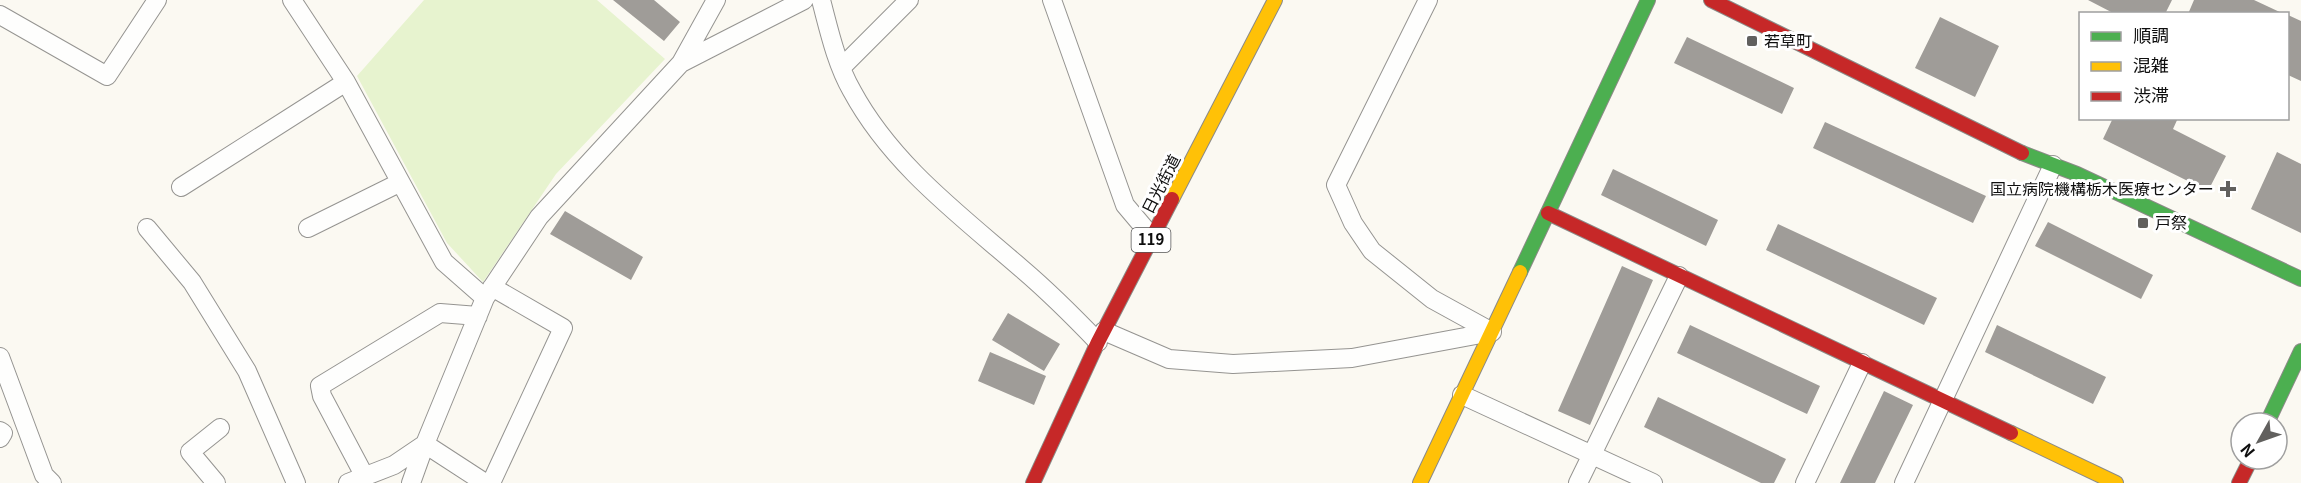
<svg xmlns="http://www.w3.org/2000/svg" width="2301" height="483" viewBox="0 0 2301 483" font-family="Georgia,'Noto Sans JP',serif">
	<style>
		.green { fill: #e7f3cf }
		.building { fill: #9f9c98 }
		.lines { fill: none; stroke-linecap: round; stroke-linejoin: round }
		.street-casing { stroke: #959491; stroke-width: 20 }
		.fast-casing { stroke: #8b8a87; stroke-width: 16 }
		.slow-casing { stroke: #8b8a87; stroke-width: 16 }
		.jam-casing { stroke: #8b8a87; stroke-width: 16 }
		.street { stroke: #fefefd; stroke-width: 18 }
		.fast { stroke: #4caf50; stroke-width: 14 }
		.slow { stroke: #ffc107; stroke-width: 14 }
		.jam { stroke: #c62828; stroke-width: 14 }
		.poi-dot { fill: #61605e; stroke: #fff; stroke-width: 2 }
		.labels { text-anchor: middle; stroke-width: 6; stroke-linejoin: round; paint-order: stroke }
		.shield { fill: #fff; stroke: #565656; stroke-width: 1.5 }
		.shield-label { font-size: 15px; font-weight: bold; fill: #0e0e0e }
		.poi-label { font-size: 16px; fill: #0e0e0e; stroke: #fff; text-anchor: start }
		.street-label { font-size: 16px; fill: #0e0e0e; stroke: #fff }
	</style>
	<rect width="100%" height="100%" fill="#fbf9f2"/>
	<!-- green -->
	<path class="green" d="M424 0H597L665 59 556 174 483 282 447 243 357 76Z"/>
	<!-- building -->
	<path class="building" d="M613 0H654L680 22 664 41Z
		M2088 0H2172L2165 14H2115Z
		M2194 0H2254L2284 14H2188Z
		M2288 15 2301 21V81L2288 75Z
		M1940 17 1999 46 1975 97 1915 68Z
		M1687 37 1794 88 1782 114 1674 63Z
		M2113 118H2178L2173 129 2226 156 2208 191 2103 139Z
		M1825 122 1986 196 1973 223 1813 148Z
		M2277 152 2301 164V233L2251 209Z
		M1613 169 1718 220 1706 246 1601 195Z
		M565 211 643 257 631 280 550 234Z
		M2048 222 2153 275 2141 299 2035 246Z
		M1778 224 1937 298 1924 325 1766 250Z
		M1622 266 1653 280 1590 425 1558 411Z
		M1008 313 1060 344 1044 371 992 340Z
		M1690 325 1820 386 1807 414 1677 353Z
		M1997 325 2106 377 2093 404 1985 352Z
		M990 352 1046 376 1034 405 978 381Z
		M1884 391 1913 405 1875 483H1840Z
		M1658 397 1786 459 1774 483H1761L1644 427Z"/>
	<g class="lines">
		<defs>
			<path id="street" d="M292 0 346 82 444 262 485 298
				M821 0C829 30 836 63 852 91 892 165 960 215 1022 269 1049 292 1074 317 1098 342
				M1052 0 1125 205 1152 237
				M1428 0 1336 185 1353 223 1372 251 1432 299 1492 332
				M0 15 107 76 157 0
				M681 63 804 0
				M842 67 909 0
				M181 187 346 82
				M147 228 192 282 247 371 296 483
				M308 228 399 183
				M1104 331 1169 359 1233 364 1352 358 1492 332
				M0 357 44 475 52 483
				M1462 395 1653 483
				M0 431 3 433 0 438
				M365 477 322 396 320 386 440 313 478 316
				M216 483 190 452 220 428
				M348 483 394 465 425 444 485 298 539 217 681 63 716 0
				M411 483 425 444 485 483
				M491 483 563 328 492 287
				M1578 483 1679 276
				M1805 483 1862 363
				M1904 483 2053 165"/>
			<path id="fast" d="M2022 153 2077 174 2301 279
				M1520 272 1648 0
				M2267 423 2301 351"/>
			<path id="slow" d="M1172 199 1275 0
				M2011 433 2116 483
				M1420 483 1520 272"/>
			<path id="jam" d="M1711 0 2022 153
				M1548 213 2011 433
				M1033 483 1098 342 1172 199
				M2239 483 2251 459"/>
		</defs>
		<!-- street casing -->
		<use href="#street" class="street-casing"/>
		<!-- fast casing -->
		<use href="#fast" class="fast-casing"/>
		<!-- slow casing -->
		<use href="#slow" class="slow-casing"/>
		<!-- jam casing -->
		<use href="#jam" class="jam-casing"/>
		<!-- street -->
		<use href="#street" class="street"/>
		<!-- fast -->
		<use href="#fast" class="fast"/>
		<!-- slow -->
		<use href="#slow" class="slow"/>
		<!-- jam -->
		<use href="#jam" class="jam"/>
	</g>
	<!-- markers -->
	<g class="poi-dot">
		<rect x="1746" y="35" width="12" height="12" rx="3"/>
		<path d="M2225 180h6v6h6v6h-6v6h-6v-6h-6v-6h6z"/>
		<rect x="2137" y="217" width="12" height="12" rx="3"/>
	</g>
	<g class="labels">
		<!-- shield labels -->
		<rect class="shield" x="1131.5" y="228" width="39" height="24" rx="4.5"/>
		<g class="shield-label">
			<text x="1151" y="245">119</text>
		</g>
		<!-- poi labels -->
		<g class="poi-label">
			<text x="1764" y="47">若草町</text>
			<text x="2214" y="195" text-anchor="end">国立病院機構栃木医療センター</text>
			<text x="2155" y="229">戸祭</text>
		</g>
		<!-- street labels -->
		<g class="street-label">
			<text transform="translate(1161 184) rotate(-63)" y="6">日光街道</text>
		</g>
	</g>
	<!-- legend -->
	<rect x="2079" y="12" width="210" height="108" fill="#ffffff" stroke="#9f9f9f" stroke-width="1.5"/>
	<rect x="2091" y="32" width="30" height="9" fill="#4caf50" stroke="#9f9f9f" stroke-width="1.5"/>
	<text x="2133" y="42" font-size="18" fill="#0e0e0e">順調</text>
	<rect x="2091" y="62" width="30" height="9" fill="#ffc107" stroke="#9f9f9f" stroke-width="1.5"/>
	<text x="2133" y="72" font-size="18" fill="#0e0e0e">混雑</text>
	<rect x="2091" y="92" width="30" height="9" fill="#c62828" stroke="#9f9f9f" stroke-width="1.5"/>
	<text x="2133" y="102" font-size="18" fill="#0e0e0e">渋滞</text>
	<!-- north arrow -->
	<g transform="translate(2259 441) rotate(230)"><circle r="28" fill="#ffffff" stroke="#9f9f9f" stroke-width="1.5"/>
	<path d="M0-4.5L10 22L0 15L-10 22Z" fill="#61605e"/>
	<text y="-9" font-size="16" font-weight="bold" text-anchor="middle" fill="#0e0e0e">N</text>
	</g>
</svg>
